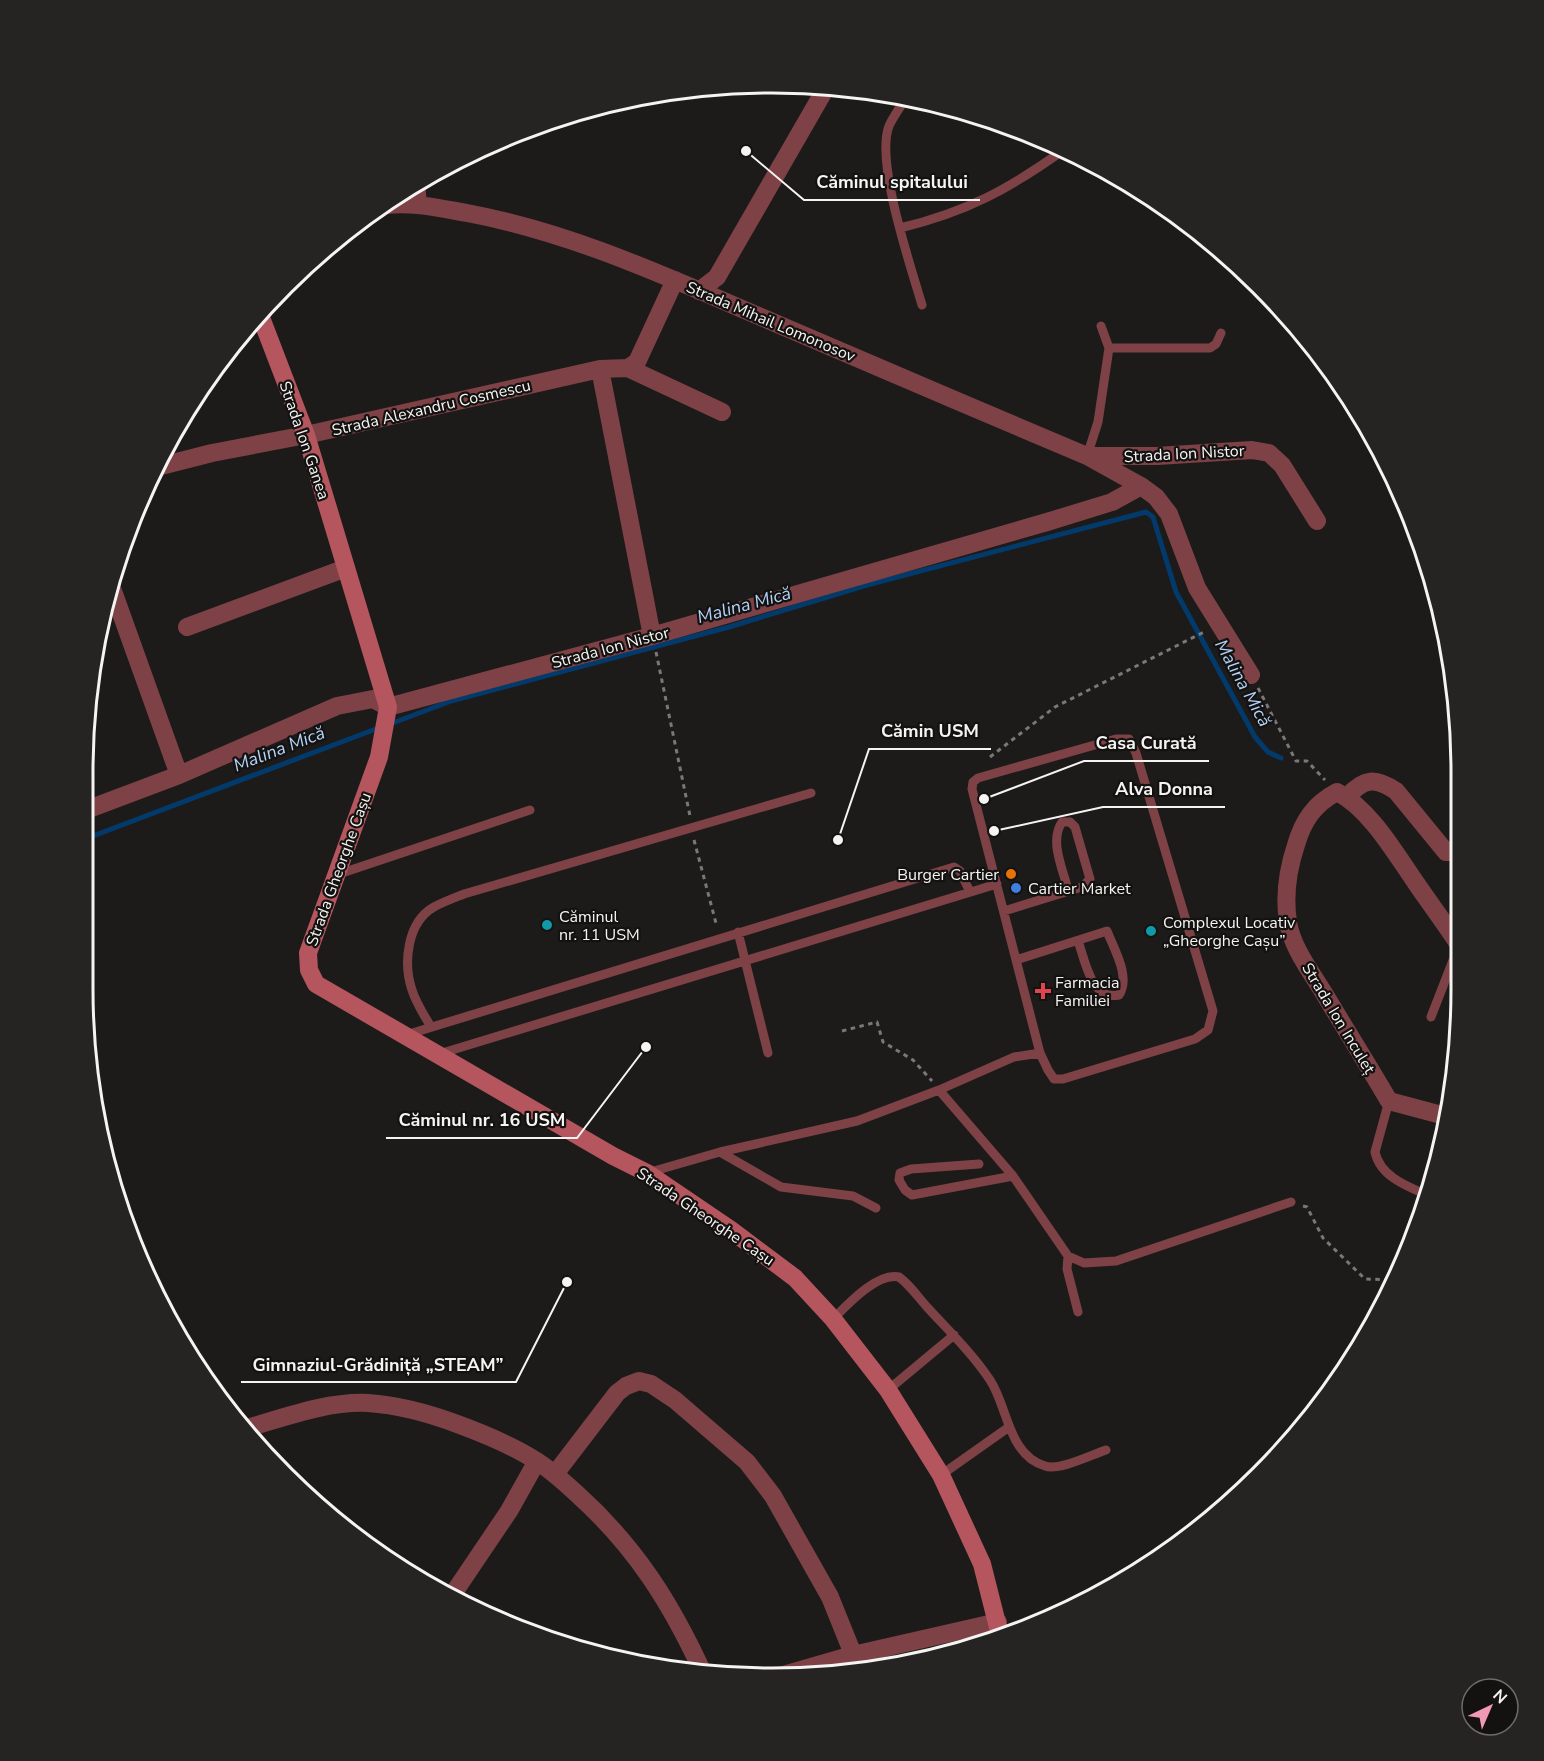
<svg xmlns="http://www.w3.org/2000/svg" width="1544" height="1761" viewBox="0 0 1544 1761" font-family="'Nunito Sans',sans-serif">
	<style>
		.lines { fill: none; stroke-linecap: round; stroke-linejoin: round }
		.stream { stroke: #023a6b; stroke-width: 5 }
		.path { stroke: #7a7877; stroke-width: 3; stroke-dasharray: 4.5 4.5; stroke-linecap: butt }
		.lane { stroke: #7e4246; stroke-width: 9 }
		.street { stroke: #7e4246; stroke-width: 18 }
		.secondary { stroke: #b5555d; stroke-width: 18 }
		.food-dot { fill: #e8710a; stroke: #141211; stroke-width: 2 }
		.shop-dot { fill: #3f7fe0; stroke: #141211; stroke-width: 2 }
		.culture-dot { fill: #0f9aa8; stroke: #141211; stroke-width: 2 }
		.health-dot { fill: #e0444e; stroke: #141211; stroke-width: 2 }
		.labels { text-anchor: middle; stroke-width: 4.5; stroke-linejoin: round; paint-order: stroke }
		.street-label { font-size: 16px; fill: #f5f4f3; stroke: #141211 }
		.poi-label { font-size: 16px; fill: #f5f4f3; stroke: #141211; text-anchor: start }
		.water-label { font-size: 18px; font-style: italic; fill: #b3d3f8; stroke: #141211 }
		.rim { fill: none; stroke: #f5f4f3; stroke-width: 3 }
		.leader { fill: none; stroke: #f5f4f3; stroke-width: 2 }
		.callout-dot { fill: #f5f4f3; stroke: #141211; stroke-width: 2 }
		.callout-label { font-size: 18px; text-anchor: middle; font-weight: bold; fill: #f5f4f3; stroke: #141211; stroke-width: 4.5; stroke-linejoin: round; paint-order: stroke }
	</style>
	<rect width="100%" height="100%" fill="#1d1b1a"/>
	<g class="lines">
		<!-- stream -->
		<path class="stream" d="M390 724 451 701 729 627 867 585 1146 512 1153 517 1176 592 1255 737 1268 752 1281 758
			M85 839 381 727"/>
		<!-- path -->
		<path class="path" d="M656 652 690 816
			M1258 688 1296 761H1307L1325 780
			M990 757 1055 707 1206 631
			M694 840 717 927
			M842 1031 877 1022 883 1042 913 1060 932 1081
			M1303 1206 1307 1207 1323 1238 1365 1279 1394 1280"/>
		<!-- lane -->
		<path class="lane" d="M905 99C900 108 893 117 889 126 875 162 911 267 922 305
			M943 105 955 113 967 112
			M900 228C967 212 1009 189 1065 149
			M1101 326 1109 348
			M1087 456 1098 422 1109 348H1210L1216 344 1221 333
			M1116 739H1129L1136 753 1213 1011 1208 1030 1195 1039 1063 1079H1054L1048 1070 1040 1053 972 789 973 782 978 778Z
			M336 875 530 810
			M1004 911 1082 887 1090 879 1075 827 1070 822H1062C1049 841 1063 869 1068 890
			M738 932 768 1053
			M1016 960 1107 931C1114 949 1131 977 1119 995 1091 1001 1085 960 1078 941
			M1431 1017 1459 945
			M431 1027C424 1015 416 1003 412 990 403 963 407 922 434 907 443 902 454 898 464 894L811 793
			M406 1035 954 867 960 871 970 892
			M1040 1053 1014 1057 939 1090 1013 1176 1068 1256 1084 1263 1116 1261 1291 1202
			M439 1054 997 884
			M1389 1101 1375 1152C1380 1176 1406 1186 1427 1195
			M720 1152 781 1187 853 1196 876 1208
			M979 1164 911 1169 900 1173 899 1180 905 1190 912 1195 1013 1176
			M647 1173 720 1152 857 1121 939 1090
			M1068 1256 1067 1269 1078 1312
			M833 1319C847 1305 877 1272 899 1277 910 1285 918 1297 927 1307 949 1331 972 1353 990 1380 1008 1407 1008 1455 1045 1466 1059 1471 1091 1455 1106 1450
			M888 1390 954 1335
			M941 1475 1009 1427"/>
		<!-- street -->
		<path class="street" d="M416 183 418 204
			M386 205C414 202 439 208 467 213 570 232 665 276 761 317 870 364 978 410 1087 456L1141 486 1156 497 1169 514 1197 588 1251 675
			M699 291 717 277 827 86
			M628 368 637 362 675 280
			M600 369 652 636
			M1092 456H1157L1252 450 1269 453 1282 465 1317 521
			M157 467 212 453 306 435 600 369 628 368 722 412
			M113 591 179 775
			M187 627 346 568
			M1347 797C1364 778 1375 777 1396 791L1446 852H1461
			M86 810 179 775 337 706 373 699 388 707 652 636 1047 522 1112 502 1141 486
			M1449 1117 1389 1101C1368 1065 1346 1030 1325 995 1312 973 1292 948 1288 922 1284 896 1288 869 1296 845 1303 821 1314 804 1337 792 1370 809 1395 853 1416 883 1431 905 1447 926 1461 948
			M244 1429C283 1418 327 1401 368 1403 399 1405 431 1414 460 1425 487 1435 514 1446 538 1462 552 1471 564 1482 576 1493 635 1546 671 1603 703 1673
			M555 1474 617 1393 626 1386 639 1381 651 1384 675 1400 747 1462 773 1496 830 1597 859 1669
			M453 1594 509 1511 537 1461
			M780 1676 853 1655 998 1622"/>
		<!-- secondary -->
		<path class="secondary" d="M260 315 306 435 388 707 379 757 308 953 309 970 316 984 613 1156 647 1173 731 1230 795 1278 833 1319 888 1390 941 1475 982 1564 1001 1639"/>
	</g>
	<!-- markers -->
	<circle class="food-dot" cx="1011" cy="874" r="6"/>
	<circle class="shop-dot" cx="1016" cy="888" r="6"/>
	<g class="culture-dot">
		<circle cx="547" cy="925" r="6"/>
		<circle cx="1151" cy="931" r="6"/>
	</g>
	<path class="health-dot" d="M1040 982h6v6h6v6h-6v6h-6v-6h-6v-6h6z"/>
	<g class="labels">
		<!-- street labels -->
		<g class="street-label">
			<text transform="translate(771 321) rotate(23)" y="6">Strada Mihail Lomonosov</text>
			<text transform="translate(431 407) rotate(-13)" y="6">Strada Alexandru Cosmescu</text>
			<text transform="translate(305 440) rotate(71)" y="6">Strada Ion Ganea</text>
			<text transform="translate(1184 453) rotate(-3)" y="6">Strada Ion Nistor</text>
			<text transform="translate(610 647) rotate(-15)" y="6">Strada Ion Nistor</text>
			<text transform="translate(338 869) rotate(-70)" y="6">Strada Gheorghe Cașu</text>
			<text transform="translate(1339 1018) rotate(59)" y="6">Strada Ion Inculeț</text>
			<text transform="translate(706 1216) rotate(34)" y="6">Strada Gheorghe Cașu</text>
		</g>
		<!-- poi labels -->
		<g class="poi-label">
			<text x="999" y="880" text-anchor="end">Burger Cartier</text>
			<text x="1028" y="894">Cartier Market</text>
			<text x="559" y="922">Căminul<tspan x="559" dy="18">nr. 11 USM</tspan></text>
			<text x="1163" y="928">Complexul Locativ<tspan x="1163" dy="18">„Gheorghe Cașu”</tspan></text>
			<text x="1055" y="988">Farmacia<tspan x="1055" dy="18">Familiei</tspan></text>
		</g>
		<!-- water labels -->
		<g class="water-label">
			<text transform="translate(744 605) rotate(-15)" y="6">Malina Mică</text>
			<text transform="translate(1243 683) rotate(61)" y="6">Malina Mică</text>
			<text transform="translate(279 749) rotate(-21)" y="6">Malina Mică</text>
		</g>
	</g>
	<!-- crop -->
	<path d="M0 0H1544V1761H0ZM772 93H772A679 679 0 0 1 1451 772V989A679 679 0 0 1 772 1668H772A679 679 0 0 1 93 989V772A679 679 0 0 1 772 93Z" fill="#262423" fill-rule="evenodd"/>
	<path class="rim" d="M772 93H772A679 679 0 0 1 1451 772V989A679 679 0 0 1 772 1668H772A679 679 0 0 1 93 989V772A679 679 0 0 1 772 93Z"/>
	<!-- callouts -->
	<path class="leader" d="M746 151L804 200H980M838 840L869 749H991M984 799L1084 761H1209M994 831L1103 807H1225M646 1047L577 1138H386M567 1282L516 1382H241"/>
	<g class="callout-dot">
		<circle cx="746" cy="151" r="6"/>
		<circle cx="838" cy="840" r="6"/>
		<circle cx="984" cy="799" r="6"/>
		<circle cx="994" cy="831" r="6"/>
		<circle cx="646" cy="1047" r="6"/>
		<circle cx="567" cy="1282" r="6"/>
	</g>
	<g class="callout-label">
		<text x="892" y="188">Căminul spitalului</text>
		<text x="930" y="737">Cămin USM</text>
		<text x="1146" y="749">Casa Curată</text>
		<text x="1164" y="795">Alva Donna</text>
		<text x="482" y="1126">Căminul nr. 16 USM</text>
		<text x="378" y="1371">Gimnaziul-Grădiniță „STEAM”</text>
	</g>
	<!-- north arrow -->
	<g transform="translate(1490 1707) rotate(44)"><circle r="28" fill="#141211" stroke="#6e6c6b" stroke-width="1.5"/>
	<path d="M0-4.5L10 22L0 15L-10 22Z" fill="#f09ab4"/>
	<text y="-9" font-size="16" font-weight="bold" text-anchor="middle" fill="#f5f4f3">N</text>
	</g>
</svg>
